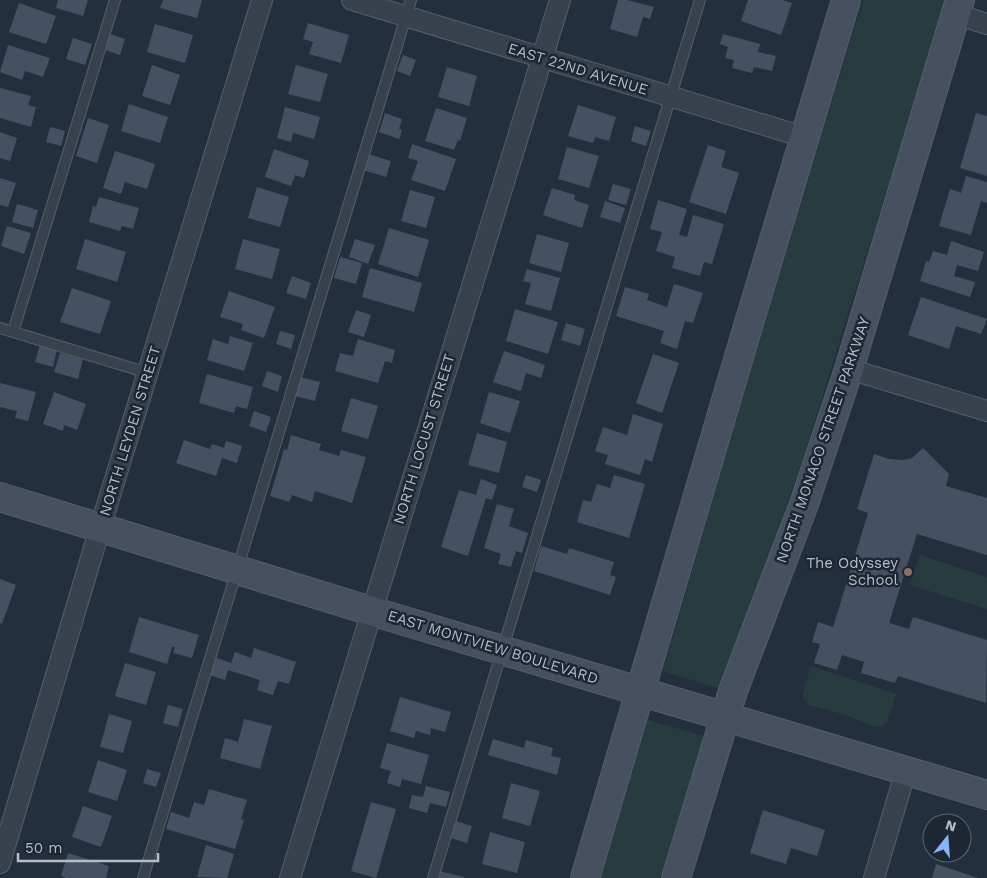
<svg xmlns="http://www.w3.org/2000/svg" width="987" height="878" viewBox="0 0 987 878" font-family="'Work Sans',sans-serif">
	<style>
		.green { fill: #263c3f }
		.building { fill: #455162 }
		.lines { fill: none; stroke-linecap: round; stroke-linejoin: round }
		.lane-casing { stroke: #565f6c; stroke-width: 12 }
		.street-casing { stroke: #565f6c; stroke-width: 22 }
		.secondary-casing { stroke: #565f6c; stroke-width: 30 }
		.lane { stroke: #38414e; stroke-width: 10 }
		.street { stroke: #38414e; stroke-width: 20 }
		.secondary { stroke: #465061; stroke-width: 28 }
		.education-dot { fill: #8d6e63; stroke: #1d2633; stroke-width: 2 }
		.labels { text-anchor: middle; stroke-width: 5; stroke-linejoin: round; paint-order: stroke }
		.street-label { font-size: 15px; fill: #b4bcc9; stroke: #1d2633 }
		.poi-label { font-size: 15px; fill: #b4bcc9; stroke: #1d2633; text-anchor: end }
	</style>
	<rect width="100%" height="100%" fill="#242f3e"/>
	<!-- green -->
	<path class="green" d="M863 0H946L802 462 720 689 663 671 745 388Z
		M920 555 987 577V609L910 585Z
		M811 666 896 694 887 723 881 727 871 726 849 716 809 705 803 698V693Z
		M648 720 704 736 660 878H599Z"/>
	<!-- building -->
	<path class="building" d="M58 0H88L83 16 56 8Z
		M163 0H202L197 18 160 8Z
		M618 0H627L654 7 650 19 643 17 637 37 610 29Z
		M748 0H782L792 3 781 35 741 21Z
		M19 3 56 16 46 44 9 32Z
		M308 23 349 35 341 63 309 54 313 42 303 39Z
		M155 24 193 35 185 63 147 52Z
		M110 34 125 39 120 55 105 50Z
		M723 34 760 44 758 52 776 56 772 71 754 67 752 73 732 68 734 60 725 58 728 47 720 44Z
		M73 38 92 44 85 65 66 59Z
		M8 45 50 58 43 77 25 71 22 80 0 72Z
		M403 55 416 60 410 76 397 71Z
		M152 65 180 75 170 105 142 96Z
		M296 65 328 74 320 102 288 94Z
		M447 67 477 76 469 106 438 97Z
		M0 88 31 96 28 105 36 107 31 127 0 118Z
		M129 104 168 117 160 143 121 131Z
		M578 105 616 117 609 141 595 137 593 143 568 136Z
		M285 107 320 117 314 139 293 133 291 142 277 138Z
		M436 108 467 118 460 141 458 140 454 150 425 141Z
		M385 113 402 119 399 129 402 130 399 139 379 132Z
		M976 113 987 116V176L960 168Z
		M88 118 109 125 97 163 76 156Z
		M635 126 651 131 646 146 631 141Z
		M50 127 65 131 61 146 46 142Z
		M0 132 17 138 10 161 0 158Z
		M412 144 456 159 445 191 411 180 418 161 408 158Z
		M708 145 726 151 721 167 739 173 726 214 689 202Z
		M567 147 599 156 589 188 558 179Z
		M274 149 309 161 304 178 295 175 291 186 265 177Z
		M115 151 155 164 147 189 125 182 121 194 103 188Z
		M368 154 391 161 386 177 363 170Z
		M966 176 987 182V203L981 201 971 235 939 226 950 189 961 193Z
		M0 178 16 183 8 207 0 205Z
		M613 184 631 189 626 205 608 200Z
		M257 187 289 197 280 227 248 218Z
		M552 188 575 195 574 200 589 205 582 228 543 215Z
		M410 190 435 197 426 228 401 221Z
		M99 197 139 208 133 229 122 226 120 231 89 222 93 206 96 207Z
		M658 200 687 209 679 235 687 237 693 215 724 224 712 264 704 262 700 276 672 268 675 257 656 251 662 232 650 229Z
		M605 201 625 208 620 223 600 217Z
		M17 204 38 210 33 228 12 222Z
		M7 226 31 233 24 254 1 246Z
		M389 228 429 240 418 277 378 264Z
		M537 234 569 243 561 272 529 263Z
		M85 239 126 252 117 282 76 269Z
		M243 239 280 249 272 279 235 269Z
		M355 239 375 245 368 264 349 257Z
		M951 241 984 252 978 271 957 265 954 276 975 282 970 297 920 281 926 261 929 262 933 251 947 255Z
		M340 257 362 263 356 284 334 278Z
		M370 268 422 283 414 312 362 297Z
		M527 269 560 278 551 311 525 304 531 283 523 281Z
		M292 276 311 283 306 299 286 293Z
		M674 284 703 293 693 323 685 321 677 349 660 343 664 331 616 316 625 287 649 294 647 300 667 307Z
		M72 288 111 301 100 334 60 322Z
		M229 291 275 307 264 338 241 330 243 324 220 317Z
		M921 297 987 319 981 334 956 326 949 349 908 335Z
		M515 309 558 322 548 354 506 341Z
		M356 310 371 315 364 337 348 332Z
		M566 323 585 329 580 346 561 340Z
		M280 331 295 335 291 349 276 344Z
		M230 336 253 343 244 371 207 360 213 339 228 344Z
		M358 339 395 350 392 363 385 361 378 383 335 371 340 353 353 356Z
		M40 344 57 349 53 367 35 362Z
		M504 351 545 365 541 378 526 373 521 391 493 382Z
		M60 353 83 359 78 379 54 372Z
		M653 354 679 363 662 413 636 403Z
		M267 371 282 376 278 392 262 386Z
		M207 374 253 387 247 409 236 406 234 413 199 403Z
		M300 377 320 382 315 401 295 396Z
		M0 383 36 392 28 421 15 418 17 411 0 407Z
		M54 392 86 404 77 430 64 425 63 431 43 424Z
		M489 392 520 401 510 433 480 423Z
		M351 398 378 406 368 439 341 431Z
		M254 411 271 417 266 432 249 426Z
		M633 414 663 424 652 462 645 459 640 475 605 464 608 455 595 451 603 427 627 435Z
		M477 433 507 442 499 473 468 465Z
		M291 435 321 444 319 450 339 456 341 450 366 457 352 503 315 491 312 502 292 495 289 502 270 496 284 449 287 450Z
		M184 440 210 449 212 444 224 448 226 441 242 446 237 463 222 458 216 476 176 463Z
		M923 448 949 474 946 486 987 498V555L917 534 889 623 909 629 913 617 987 640 986 703 898 676 895 683 861 673 864 662 842 655 837 670 814 663 820 644 812 642 818 622 833 627 868 513 857 509 874 454 889 459 903 460 912 458Z
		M526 475 541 480 537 492 522 487Z
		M614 475 645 484 629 538 577 522 583 500 591 502 597 484 610 488Z
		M481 479 497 485 492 500 486 498 468 556 441 547 459 490 476 495Z
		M497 504 514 509 509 526 528 533 522 553 516 551 511 567 498 564 501 554 484 548Z
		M541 546 567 554 569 548 614 562 610 575 616 577 610 595 534 571Z
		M0 579 16 585 2 624 0 623Z
		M139 617 199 635 192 658 173 653 175 647H172L167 664 129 652Z
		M254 648 296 662 289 684 278 681 273 695 257 690 260 680 228 670 225 680 209 675 214 657 231 663 235 652 251 658Z
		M125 663 156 672 146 705 115 696Z
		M400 697 451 712 445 732 431 728 430 735 416 731 414 738 390 731Z
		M168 705 183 709 178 727 163 723Z
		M109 714 132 721 123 753 100 747Z
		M244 719 272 726 260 769 220 758 225 738 238 742Z
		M493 739 524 748 526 740 553 748 551 756 561 758 557 775 488 755Z
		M387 743 429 755 421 784 402 779 400 787 387 783 391 771 380 768Z
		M98 760 127 770 117 801 88 792Z
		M147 769 161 773 156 787 143 783Z
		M511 783 540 791 530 826 502 818Z
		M426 786 450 792 446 807 430 803 427 813 409 808 412 795 423 797Z
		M209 789 247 800 241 819 244 820 235 849 166 829 171 812 189 818 194 802 204 805Z
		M371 802 396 809 376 878 351 871Z
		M83 806 112 816 101 847 72 837Z
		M763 810 825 830 817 856 791 848 786 864 750 853Z
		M456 821 472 826 467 843 451 838Z
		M490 832 525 842 517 873 482 864Z
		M206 845 234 854 227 878 197 877Z
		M68 853 109 866 106 878H66L61 876Z
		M936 864 978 878H932Z
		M439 871 464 877V878H437Z"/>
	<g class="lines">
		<defs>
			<path id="lane" d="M0 328 148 373
				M13 332 115 0
				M143 878 411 0
				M433 878 700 0"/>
			<path id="street" d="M352 0 804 137
				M956 14 987 24
				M849 369 987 411
				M0 863 100 528 262 0
				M290 878 560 0
				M874 878 906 770"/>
			<path id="secondary" d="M0 497 371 611 987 795
				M585 878 746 333 846 0
				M676 878 733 691 804 504 849 369 960 0"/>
		</defs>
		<!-- lane casing -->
		<use href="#lane" class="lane-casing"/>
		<!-- street casing -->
		<use href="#street" class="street-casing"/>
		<!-- secondary casing -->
		<use href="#secondary" class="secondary-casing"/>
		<!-- lane -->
		<use href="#lane" class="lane"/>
		<!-- street -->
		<use href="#street" class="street"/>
		<!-- secondary -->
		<use href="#secondary" class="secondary"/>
	</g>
	<!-- markers -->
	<circle class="education-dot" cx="908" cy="572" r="5"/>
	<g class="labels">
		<!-- street labels -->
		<g class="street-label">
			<text transform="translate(578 69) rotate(17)" y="5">EAST 22ND AVENUE</text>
			<text transform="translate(130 431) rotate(-73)" y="5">NORTH LEYDEN STREET</text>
			<text transform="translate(424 439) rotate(-73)" y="5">NORTH LOCUST STREET</text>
			<text transform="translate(823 440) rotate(-71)" y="5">NORTH MONACO STREET PARKWAY</text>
			<text transform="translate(493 647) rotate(17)" y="5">EAST MONTVIEW BOULEVARD</text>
		</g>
		<!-- poi labels -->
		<g class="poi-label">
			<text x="898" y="568">The Odyssey<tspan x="898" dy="17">School</tspan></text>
		</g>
	</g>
	<!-- north arrow -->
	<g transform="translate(947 838) rotate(17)"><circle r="24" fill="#1d2633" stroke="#59626f"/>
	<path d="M0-4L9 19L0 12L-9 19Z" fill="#8ab4f8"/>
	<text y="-8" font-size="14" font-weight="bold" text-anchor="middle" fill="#b4bcc9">N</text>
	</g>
	<!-- scale -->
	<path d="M18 853v8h140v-8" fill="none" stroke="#b4bcc9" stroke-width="2.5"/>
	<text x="25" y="853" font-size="15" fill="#b4bcc9" stroke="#1d2633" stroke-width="4" paint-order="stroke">50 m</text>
</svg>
